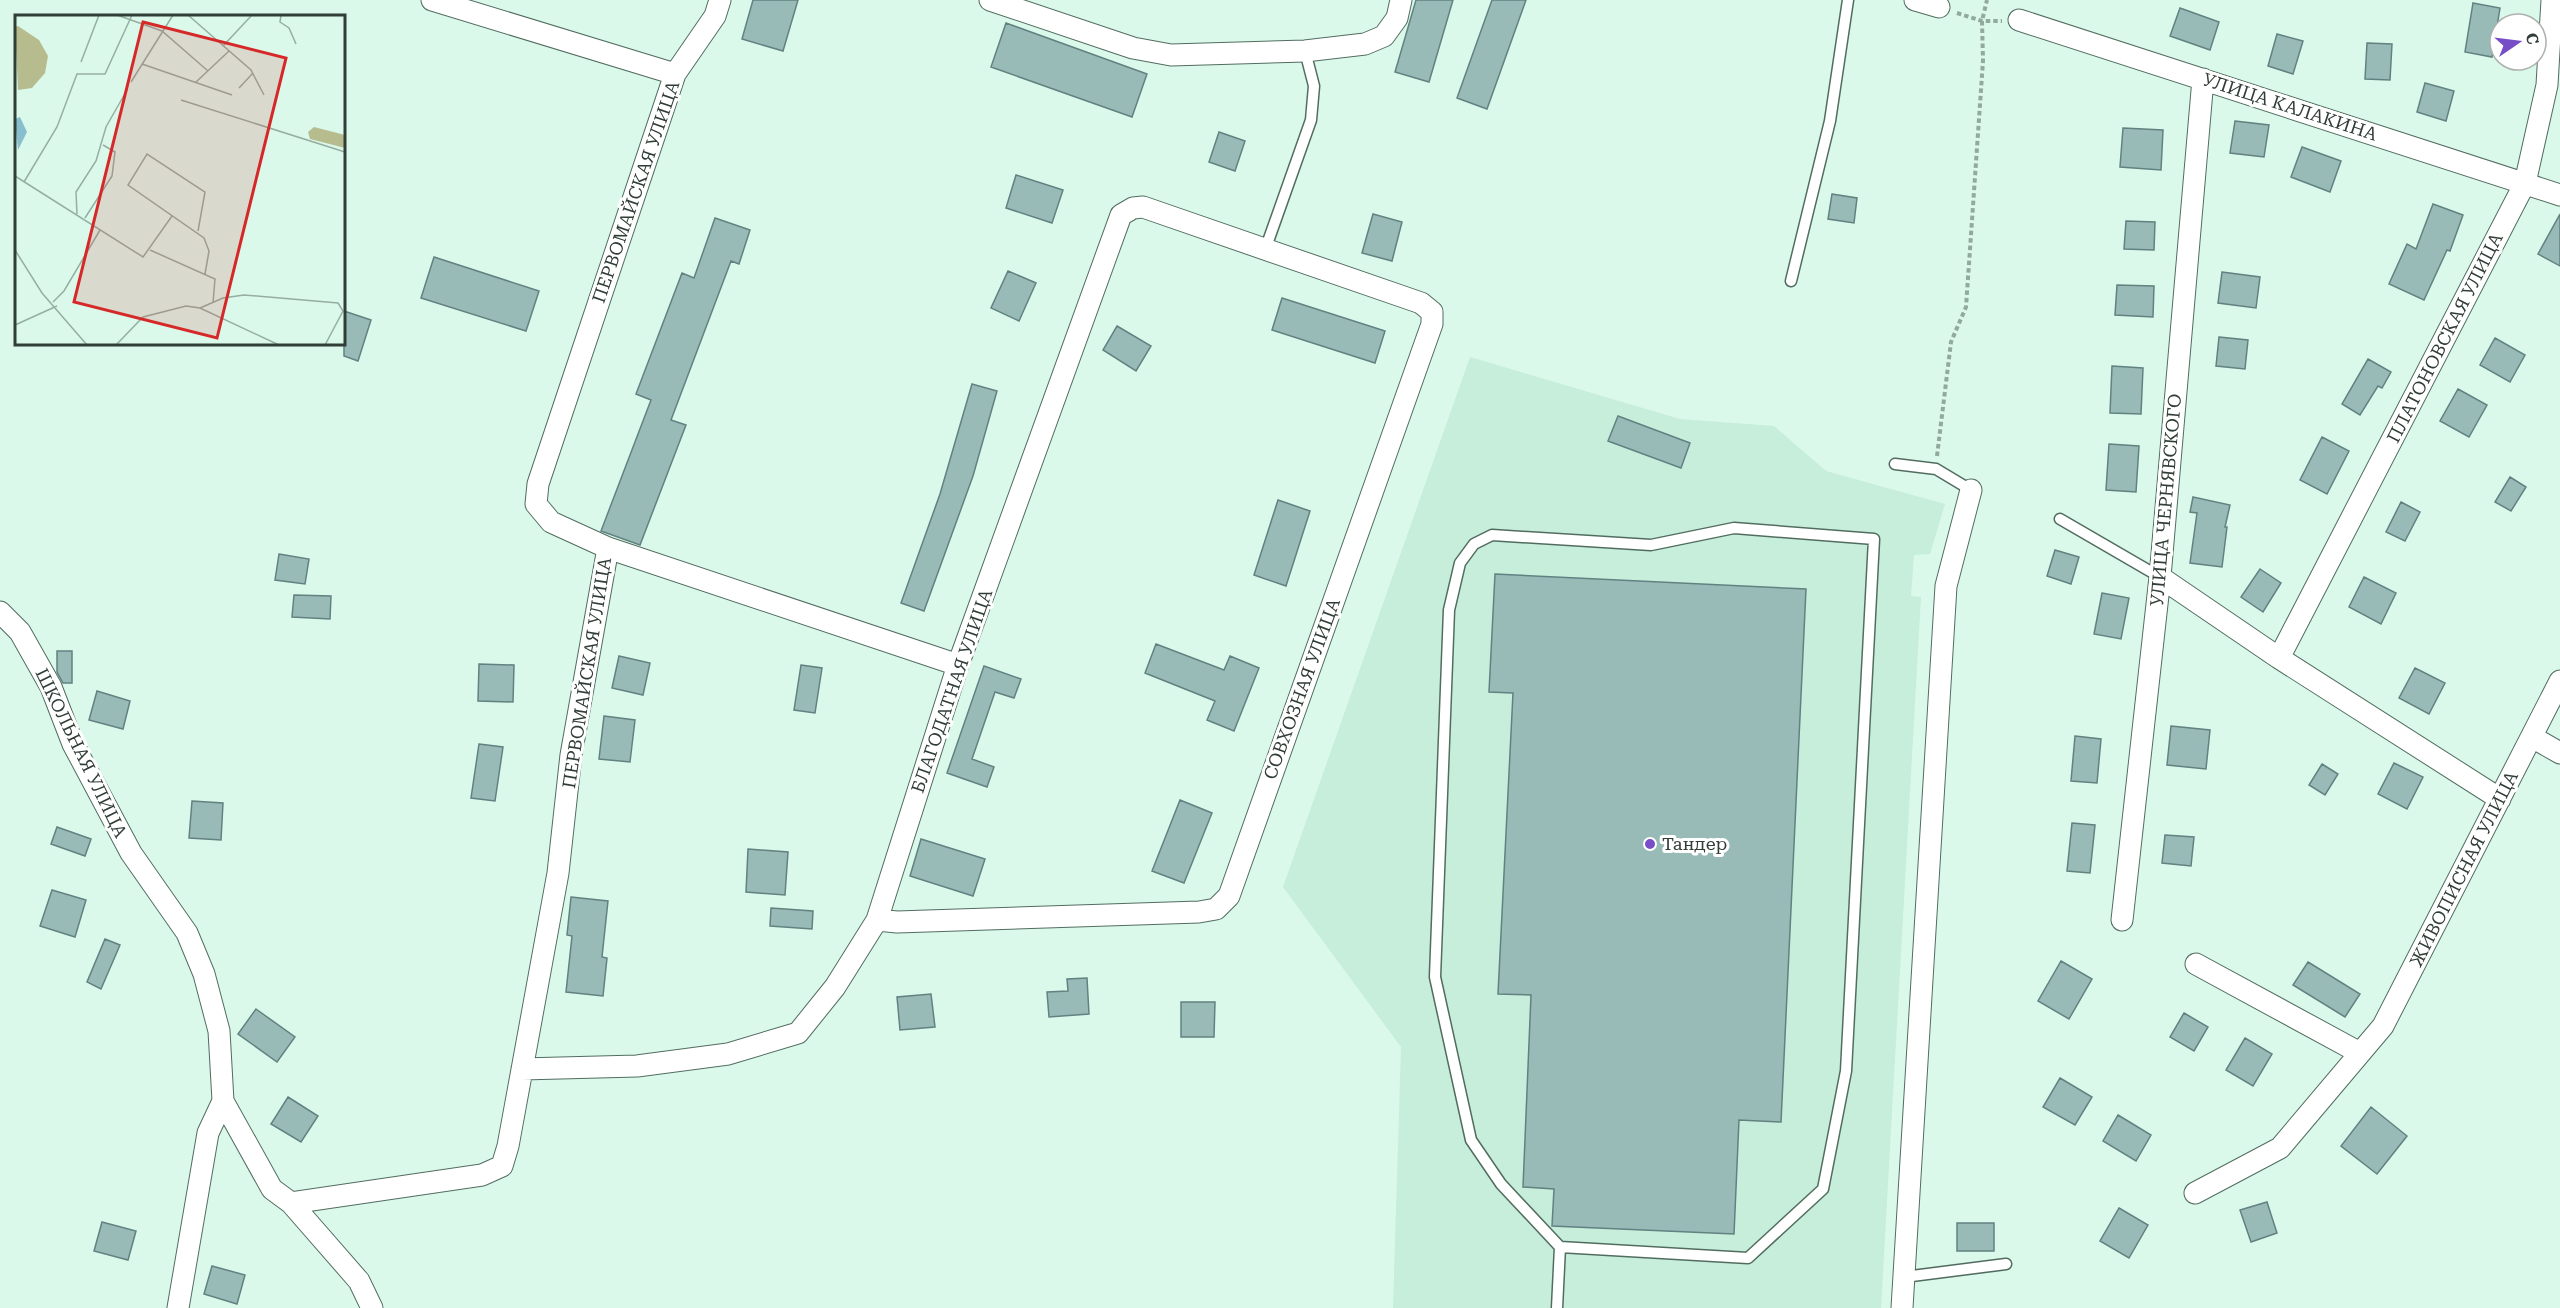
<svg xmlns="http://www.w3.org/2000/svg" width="2560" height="1308" viewBox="0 0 2560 1308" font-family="'Roboto Serif',serif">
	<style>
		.built { fill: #c7eddb }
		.building { fill: #98bbb8; stroke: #618280; stroke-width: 1.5 }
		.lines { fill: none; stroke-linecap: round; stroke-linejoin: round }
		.service-casing { stroke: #526d60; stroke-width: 13 }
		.minor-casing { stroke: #526d60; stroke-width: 23 }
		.path { stroke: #92a99d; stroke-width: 4; stroke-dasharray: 4.5 3; stroke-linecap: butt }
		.service { stroke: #fff; stroke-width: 10 }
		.minor { stroke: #fff; stroke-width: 21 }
		.poi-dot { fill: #774ec7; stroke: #fff; stroke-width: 2 }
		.labels { text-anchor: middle; stroke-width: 6; stroke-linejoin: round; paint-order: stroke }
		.street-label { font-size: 18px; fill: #313d37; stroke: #fff }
		.poi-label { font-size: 18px; fill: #313d37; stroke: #fff; text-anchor: start }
		.inset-road { fill: none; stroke: #96aea2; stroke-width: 1.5 }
		.view { fill: #d62828; fill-opacity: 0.15; stroke: #d62828; stroke-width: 3 }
		.inset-edge { fill: none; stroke: #313d37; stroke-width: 3 }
	</style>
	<rect width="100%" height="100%" fill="#daf9ea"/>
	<!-- built -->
	<path class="built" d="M1470 357 1680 419 1774 426 1826 471 1945 504 1930 554 1914 555 1911 596 1921 597 1881 1308H1393L1401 1047 1283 887Z"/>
	<!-- building -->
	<path class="building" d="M753 0H798L783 51 742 39Z
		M1416 0H1453L1429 82 1395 72Z
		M1492 0H1526L1487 109 1457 98Z
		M2473 3 2500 8 2492 57 2465 52Z
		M2180 8 2219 22 2210 50 2170 36Z
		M1006 23 1147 74 1132 117 991 67Z
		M2277 34 2303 41 2293 74 2268 66Z
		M2367 43 2392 44 2390 80 2365 79Z
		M2425 83 2454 91 2446 121 2417 112Z
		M2235 121 2269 125 2264 157 2230 153Z
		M2123 128 2163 130 2161 170 2120 167Z
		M1219 132 1245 141 1235 171 1209 162Z
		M2302 147 2341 161 2330 192 2291 177Z
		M1016 175 1063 190 1052 223 1006 208Z
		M1832 194 1857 198 1854 223 1828 219Z
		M2433 204 2463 215 2450 251 2447 250 2424 300 2389 284 2407 244 2416 249Z
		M1373 214 1402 222 1392 261 1362 253Z
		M2560 214V266L2538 254Z
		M715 218 750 230 739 264 731 261 671 420 686 425 640 545 601 531 651 400 636 394 682 273 694 278Z
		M2126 221 2155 222 2154 250 2124 249Z
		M434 257 539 291 526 331 421 298Z
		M1008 271 1036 283 1019 321 991 308Z
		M2222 272 2260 277 2256 308 2218 303Z
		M2117 285 2154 286 2153 317 2115 315Z
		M1282 298 1385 331 1375 363 1272 330Z
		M344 311 371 320 358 361 344 356Z
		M1117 326 1151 346 1136 371 1103 350Z
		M2219 337 2248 340 2245 369 2216 366Z
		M2495 338 2525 355 2510 382 2480 365Z
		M2368 359 2391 372 2382 388 2378 386 2360 415 2342 404Z
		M2112 366 2143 368 2141 414 2110 413Z
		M972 384 997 391 973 476 924 611 901 603 940 494Z
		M2458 389 2487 405 2469 437 2440 421Z
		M1618 416 1690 443 1681 468 1608 441Z
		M2322 437 2349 451 2327 494 2300 480Z
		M2109 444 2139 446 2136 492 2106 490Z
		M2510 477 2526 487 2511 511 2495 502Z
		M2193 497 2230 505 2225 527H2227L2222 567 2190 563 2197 513 2190 512Z
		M1278 500 1310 511 1286 586 1254 575Z
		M2401 502 2420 512 2405 541 2386 532Z
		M2055 550 2079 557 2071 584 2047 576Z
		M279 554 309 559 305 584 275 580Z
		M2260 569 2281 583 2263 612 2241 597Z
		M1495 574 1806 589 1781 1122 1739 1120 1734 1234 1552 1226 1554 1189 1523 1187 1531 995 1498 994 1513 693 1489 692Z
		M2364 577 2396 593 2381 624 2349 607Z
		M2102 593 2129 598 2121 639 2094 634Z
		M294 595 331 596 330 619 292 617Z
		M1156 644 1224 670 1230 656 1259 668 1234 731 1207 720 1215 701 1145 673Z
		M57 651H72V683H63L57 672Z
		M619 656 650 663 643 695 612 688Z
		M479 664 514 665 513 702 478 701Z
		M801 665 822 668 815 713 794 710Z
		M984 666 1021 679 1014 698 995 692 972 759 994 767 987 787 947 773Z
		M2415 668 2445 683 2429 714 2399 698Z
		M97 691 130 701 123 729 89 720Z
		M604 716 635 720 630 762 599 759Z
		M2171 726 2210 730 2206 769 2167 765Z
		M2075 736 2101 739 2097 783 2071 781Z
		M479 744 503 747 495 801 471 798Z
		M2394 763 2423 777 2407 809 2378 794Z
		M2322 764 2338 774 2325 795 2309 785Z
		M1180 800 1212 813 1184 883 1152 871Z
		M192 801 223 803 221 840 189 838Z
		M2072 823 2095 825 2090 873 2067 871Z
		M57 827 91 839 85 856 51 844Z
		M2165 835 2194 837 2191 866 2162 863Z
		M921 839 985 859 973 896 910 876Z
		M748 849 788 852 785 895 746 892Z
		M52 890 86 900 75 937 40 926Z
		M571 897 608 901 602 957 607 958 603 996 566 992 572 936 567 935Z
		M771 908 813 911 812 929 770 926Z
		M105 939 120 945 101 989 87 982Z
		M2061 961 2092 979 2069 1019 2038 1001Z
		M2308 962 2360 994 2345 1017 2293 985Z
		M1087 978 1089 1014 1049 1017 1047 992 1068 991 1067 979Z
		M931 994 935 1027 900 1030 897 997Z
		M1181 1002H1215L1214 1037H1181Z
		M256 1009 295 1037 277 1062 238 1034Z
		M2184 1013 2208 1027 2194 1051 2170 1037Z
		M2245 1038 2272 1054 2253 1086 2226 1070Z
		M2060 1078 2092 1097 2075 1125 2043 1107Z
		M288 1097 318 1116 301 1142 271 1124Z
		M2371 1107 2407 1136 2377 1174 2341 1146Z
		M2118 1115 2151 1135 2136 1161 2103 1141Z
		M2267 1202 2277 1233 2251 1242 2240 1210Z
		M2119 1208 2148 1225 2129 1258 2100 1241Z
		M102 1222 136 1231 128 1260 94 1251Z
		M1957 1223H1994V1251H1957Z
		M212 1266 245 1275 237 1304 204 1294Z"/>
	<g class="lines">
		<defs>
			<path id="service" d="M1265 250 1311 120 1314 86 1305 51
				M1791 281 1830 121 1848 0
				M1895 464 1936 469 1971 490
				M2060 519 2160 577
				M1904 1277 2006 1264
				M1557 1308 1560 1247 1501 1184 1471 1140 1435 977 1449 610 1460 563 1474 544 1492 535 1651 545 1734 528 1874 539 1846 1071 1823 1189 1748 1258 1560 1247"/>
			<path id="minor" d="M432 0 675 74
				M720 0 715 16 675 74 538 484 536 504 551 522 608 548 958 665
				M990 0 1133 48 1171 55 1305 51 1365 44 1384 36 1397 18 1401 0
				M1915 0 1939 7
				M2019 20 2560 195
				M2160 577 2279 658 2500 799
				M0 612 20 632 51 687 73 744 131 853 187 933 204 974 219 1031 223 1101 208 1133 178 1308
				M2279 658 2525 183 2547 85 2552 0
				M2532 737 2560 753
				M2122 920 2160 577 2203 79
				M2196 964 2360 1053
				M522 1069 637 1066 728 1054 798 1033 835 987 877 920 958 665 1121 215 1133 208 1143 207 1421 303 1432 312V324L1229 896 1216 909 1199 912 897 922 877 920
				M223 1101 272 1189 291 1203 359 1281 372 1308
				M2195 1193 2280 1148 2383 1026 2560 681
				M291 1203 482 1175 502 1166 508 1146 558 873 571 755 608 548
				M1902 1308 1946 586 1971 490"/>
		</defs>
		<!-- service casing -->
		<use href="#service" class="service-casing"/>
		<!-- minor casing -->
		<use href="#minor" class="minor-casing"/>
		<!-- path -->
		<path class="path" d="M1957 13 1982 21H2002
			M1937 456 1951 342 1966 307 1983 61 1982 21 1987 0"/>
		<!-- service -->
		<use href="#service" class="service"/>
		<!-- minor -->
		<use href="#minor" class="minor"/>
	</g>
	<!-- markers -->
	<circle class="poi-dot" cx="1650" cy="844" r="6"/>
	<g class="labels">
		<!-- street labels -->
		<g class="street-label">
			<text transform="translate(2290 107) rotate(18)" y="6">УЛИЦА КАЛАКИНА</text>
			<text transform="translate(636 192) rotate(-71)" y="6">ПЕРВОМАЙСКАЯ УЛИЦА</text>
			<text transform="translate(2445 338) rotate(-63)" y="6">ПЛАТОНОВСКАЯ УЛИЦА</text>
			<text transform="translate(2166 500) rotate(-85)" y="6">УЛИЦА ЧЕРНЯВСКОГО</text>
			<text transform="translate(587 673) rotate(-81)" y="6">ПЕРВОМАЙСКАЯ УЛИЦА</text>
			<text transform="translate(1302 689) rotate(-70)" y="6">СОВХОЗНАЯ УЛИЦА</text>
			<text transform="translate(952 691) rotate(-71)" y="6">БЛАГОДАТНАЯ УЛИЦА</text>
			<text transform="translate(81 753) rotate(64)" y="6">ШКОЛЬНАЯ УЛИЦА</text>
			<text transform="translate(2464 869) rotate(-63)" y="6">ЖИВОПИСНАЯ УЛИЦА</text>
		</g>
		<!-- poi labels -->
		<g class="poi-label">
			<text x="1662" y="850">Тандер</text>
		</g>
	</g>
	<!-- overview -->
	<g transform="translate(15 15)">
		<rect width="330" height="330" fill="#daf9ea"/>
		<path d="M3 11 24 25 33 41 30 58 17 73 3 75 0 12ZM299 112 330 120V133L295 124 293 117Z" fill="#b7bc8e"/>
		<path d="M5 102 12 117 3 135 0 104Z" fill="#88bfcf"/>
		<path class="inset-road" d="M102 0 147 16 193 56M173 0 236 55 249 80M266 0 265 7 274 13 281 29M208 31 237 0M66 47 84 0M127 49 217 80M116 67 158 0M181 67 214 36M224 73 238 58M166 85 330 137M0 161 128 242 157 201M9 167 42 112 62 59H90L117 0M62 199 61 177 81 146 91 112 112 75M70 203 97 161 100 137 88 130M183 216 190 177 132 139 113 170 189 223 194 236 190 259M0 235 27 278 72 330M135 235 200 264 198 288M38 287 49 276 85 215M185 293 208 283 229 280 323 288 328 296 310 330M0 310 42 291M101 330 128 302 171 291 185 293 264 330"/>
		<path class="view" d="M128 7 271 43 202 323 59 287Z"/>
		<rect width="330" height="330" class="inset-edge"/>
	</g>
	<!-- north arrow -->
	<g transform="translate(2518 42) rotate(76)"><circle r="28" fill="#ffffff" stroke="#adb1af" stroke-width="1.5"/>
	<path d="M0-4.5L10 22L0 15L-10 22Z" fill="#774ec7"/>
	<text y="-9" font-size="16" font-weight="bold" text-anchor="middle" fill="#313d37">С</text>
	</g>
</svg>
